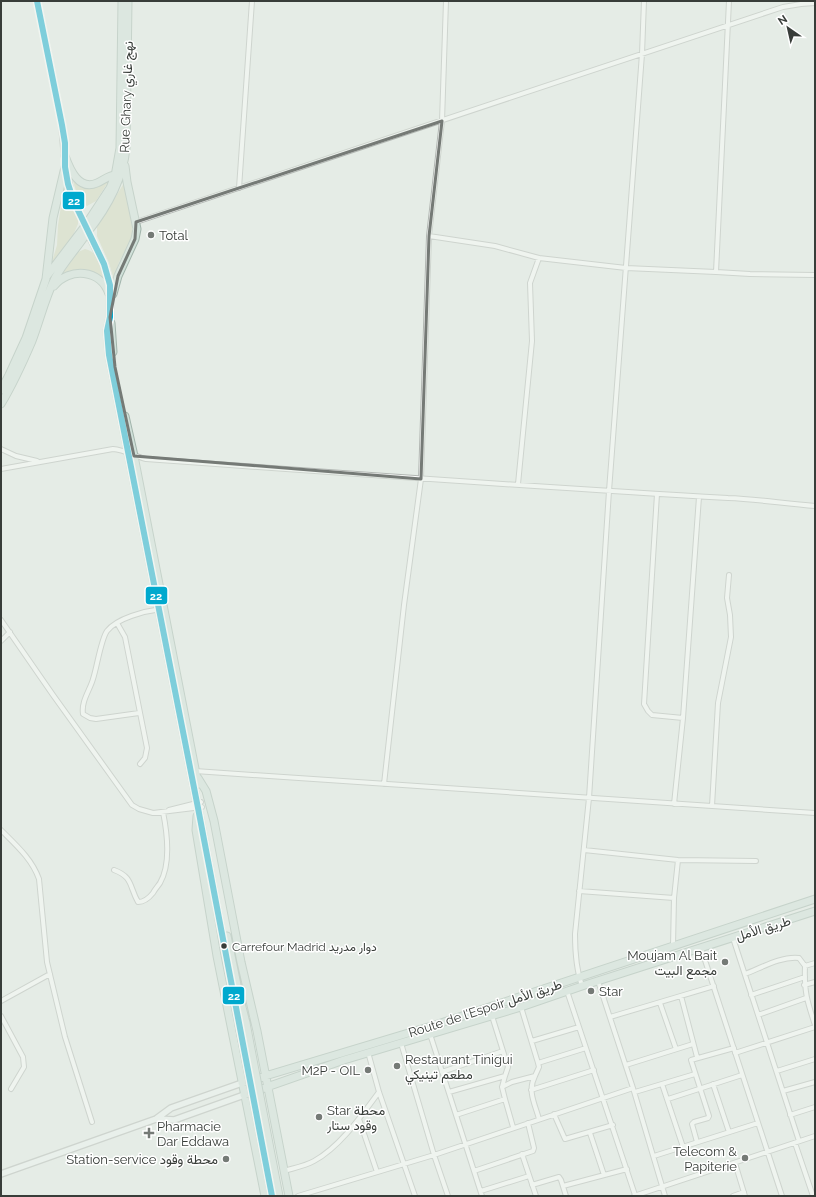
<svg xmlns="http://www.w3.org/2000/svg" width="816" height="1197" viewBox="0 0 816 1197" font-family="Raleway,Vazirmatn,sans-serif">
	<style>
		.green { fill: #d3d7bb }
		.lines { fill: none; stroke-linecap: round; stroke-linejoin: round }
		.street-casing { stroke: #b2b7b3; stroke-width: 6 }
		.secondary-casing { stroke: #b2b7b3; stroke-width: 8 }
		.highway-casing { stroke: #a1b4ab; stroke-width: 9 }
		.street { stroke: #fbfcfb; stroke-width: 4 }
		.secondary { stroke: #eef4f1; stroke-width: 5.5 }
		.highway { stroke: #d1e1da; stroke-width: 7 }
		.highway-bridge-casing { stroke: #a1b4ab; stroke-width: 9; stroke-linecap: butt }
		.highway-bridge { stroke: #d1e1da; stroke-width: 7 }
		.bus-1-casing { stroke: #fff; stroke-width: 9 }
		.bus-1 { stroke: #00a9ce; stroke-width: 6 }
		.marked { fill: none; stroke: #757a76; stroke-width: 3; stroke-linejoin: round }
		.poi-dot { fill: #757a76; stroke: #fff; stroke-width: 1.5 }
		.bus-dot { fill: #383d39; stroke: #fff; stroke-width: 1.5 }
		.labels { text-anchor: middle; stroke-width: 3; stroke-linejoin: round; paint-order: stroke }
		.bus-label { font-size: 12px; fill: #383d39; stroke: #fff; text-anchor: start }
		.street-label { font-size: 13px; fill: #383d39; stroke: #fff }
		.poi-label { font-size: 13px; fill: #383d39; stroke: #fff; text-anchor: start }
		.line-badge { stroke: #fff; stroke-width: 1.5 }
		.badge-label { font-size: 11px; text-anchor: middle; font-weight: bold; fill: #fff }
	</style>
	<rect width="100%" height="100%" fill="#e5ece6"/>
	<!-- green -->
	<path class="green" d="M110 179 96 201 87 206 79 201 73 181C87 191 98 190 110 179Z
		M124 183 132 224V233L130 242 119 262 114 280 109 263 97 236V227Z
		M64 187 70 203 78 218V224L71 240 51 265 57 245 58 225Z
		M85 249C98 251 103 268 105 280 89 265 81 270 62 274L78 252Z"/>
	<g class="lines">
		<defs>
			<path id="street" d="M239 188 252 1
				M136 222 783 7 801 4 815 3
				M429 236 495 246 539 258 626 268 716 272 750 274 815 275
				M716 272 729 1
				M1 449 16 456 37 461
				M1 469 113 449C125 450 134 456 146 459 340 473 534 487 728 498 757 499 786 504 815 506
				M518 484 532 341 530 283 539 258
				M657 494 644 704 648 711 652 715 683 718
				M1 620 53 695 132 805 139 809 153 813 202 807
				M117 623 125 637 147 748 145 758 140 764
				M1 641 10 632
				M139 713 96 719 90 718 83 714C81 701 90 690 93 679 97 667 101 639 107 631 117 618 145 611 161 609
				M195 771 815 813
				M384 784 404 605 421 479 429 236 442 121 446 1
				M674 804 683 718 699 497
				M712 806 718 703 731 637 730 615 727 598 729 575
				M169 810 201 802
				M1 830C16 845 32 859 39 879L47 962 65 1037 92 1122
				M584 850 678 860 756 861
				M114 870C133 877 129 886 138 902 145 902 149 898 153 893 155 889 158 886 160 883 171 864 167 832 163 812
				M579 891 674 898
				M733 938 799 1141
				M673 946 674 898 678 860
				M701 948 782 1196
				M805 966 815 963
				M745 974C761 968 781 956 799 958L805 966C804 991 807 1001 815 1025
				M598 981 633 1088 665 1196
				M804 985 815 982
				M582 986C576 969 575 952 575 934L589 798 609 491 642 54 644 1
				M567 991 635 1195
				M751 995 805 977
				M681 996 697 1057
				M1 1001 50 974
				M660 1003 676 1049
				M521 1007 538 1063
				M758 1015 806 998
				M1 1016 23 1057 24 1067 11 1089
				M610 1017 714 986
				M430 1034 482 1196
				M532 1041 579 1027
				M401 1043 434 1155 448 1196
				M368 1052 379 1092 415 1196
				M735 1053 815 1027
				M626 1065 693 1044
				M777 1071 815 1059
				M442 1072 503 1051 492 1016
				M505 1076 502 1087 505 1099
				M535 1076 539 1067 538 1063 586 1048
				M662 1084 683 1147
				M713 1084 729 1132
				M502 1087 512 1082 535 1076C527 1091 535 1104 539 1119
				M531 1090 594 1070
				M783 1091 815 1082
				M449 1092 505 1076 508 1067 503 1051
				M635 1092 695 1074
				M668 1099 742 1075
				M554 1114 565 1139 613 1125
				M456 1115 505 1099 513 1127
				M790 1115 815 1107
				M359 1119 377 1172
				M590 1133 604 1175
				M697 1142 692 1124 694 1122 708 1118 709 1116 691 1060 734 1048
				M795 1143 813 1196
				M522 1154 536 1196
				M654 1156 758 1123
				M735 1163 745 1196
				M284 1171C294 1168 305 1166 314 1161 340 1147 362 1115 379 1092
				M474 1171 533 1151 534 1148 528 1123
				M532 1185 559 1177 561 1180 566 1196
				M563 1186 627 1169
				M481 1191 529 1176
				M298 1196 434 1155 633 1088
				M634 1196 815 1136
				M733 1196 744 1192"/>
			<path id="secondary" d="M37 1 62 125 65 160
				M66 170 71 193 85 226
				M156 1119 174 1120 244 1095
				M1 1174 156 1119 171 1108 242 1083"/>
			<path id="highway" d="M65 156C70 170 79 191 97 183 104 180 110 174 117 175
				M85 226 104 264 110 285V317L107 331 109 355 198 808 239 1025
				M47 276 85 226 110 188 115 176 120 148 122 1
				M54 286C69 267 101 269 109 294
				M113 294 118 276 135 239 137 229 127 182 125 166
				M111 323 113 352
				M1 390 9 375 26 338 46 279 53 218 65 167
				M1 404C13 384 23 362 32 341 40 320 45 298 55 278 64 262 77 248 87 233 107 208 123 180 126 148L128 1
				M125 416 134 456 198 784
				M198 778 206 791 214 821 241 962 257 1031 289 1196
				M197 816 196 830 217 956 265 1196
				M227 936 239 995 246 1023
				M242 1083 435 1025 815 899
				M244 1095 344 1060 521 1007 582 986 815 911"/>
		</defs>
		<!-- street casing -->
		<use href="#street" class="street-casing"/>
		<!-- secondary casing -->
		<use href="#secondary" class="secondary-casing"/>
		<!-- highway casing -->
		<use href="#highway" class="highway-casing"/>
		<!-- street -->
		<use href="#street" class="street"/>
		<!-- secondary -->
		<use href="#secondary" class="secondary"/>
		<!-- highway -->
		<use href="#highway" class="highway"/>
		<defs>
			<path id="highway-bridge" d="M246 1023 279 1196
				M239 1025 272 1196"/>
		</defs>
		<!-- highway-bridge casing -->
		<use href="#highway-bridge" class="highway-bridge-casing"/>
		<!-- highway-bridge -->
		<use href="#highway-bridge" class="highway-bridge"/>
		<defs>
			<path id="bus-1" d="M37 1 62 125 65 143V167L68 184 74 202 104 264 110 285V317L107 331 109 355 198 808 272 1196"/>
		</defs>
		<!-- bus-1 casing -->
		<use href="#bus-1" class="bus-1-casing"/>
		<!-- bus-1 -->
		<use href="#bus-1" class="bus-1"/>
	</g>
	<!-- marked area -->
	<path d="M0 0H816V1197H0ZM442 121 429 236 421 479 134 456 115 367 110 317 118 276 135 239 136 222Z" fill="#e5ece6" fill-opacity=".55" fill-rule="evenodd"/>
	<path class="marked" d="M442 121 429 236 421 479 134 456 115 367 110 317 118 276 135 239 136 222Z"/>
	<!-- markers -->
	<g class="poi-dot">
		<circle cx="151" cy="235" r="4"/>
		<circle cx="725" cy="962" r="4"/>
		<circle cx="591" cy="991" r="4"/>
		<circle cx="397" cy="1066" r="4"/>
		<circle cx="368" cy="1070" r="4"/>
		<circle cx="319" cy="1117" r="4"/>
		<path d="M147 1127h4v4h4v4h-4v4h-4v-4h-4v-4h4z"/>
		<circle cx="745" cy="1158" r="4"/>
		<circle cx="226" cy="1159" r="4"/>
	</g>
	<circle class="bus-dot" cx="224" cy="946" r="3.5"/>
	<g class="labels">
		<!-- bus labels -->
		<g class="bus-label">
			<text x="232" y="951">Carrefour Madrid دوار مدريد</text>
		</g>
		<!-- street labels -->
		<g class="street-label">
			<text transform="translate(126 97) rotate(-88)" y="5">Rue Ghary نهج غاري</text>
			<text transform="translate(763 928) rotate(-17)" y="5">طريق الأمل</text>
			<text transform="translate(485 1008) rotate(-18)" y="5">Route de l’Espoir طريق الأمل</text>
		</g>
		<!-- poi labels -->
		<g class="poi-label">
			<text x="159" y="240">Total</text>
			<text x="717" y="960" text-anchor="end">Moujam Al Bait<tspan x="717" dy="15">مجمع البيت</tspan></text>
			<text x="599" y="996">Star</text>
			<text x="405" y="1064">Restaurant Tinigui<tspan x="405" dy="15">مطعم تينيكي</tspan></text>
			<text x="360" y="1075" text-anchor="end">M2P - OIL</text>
			<text x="327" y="1115">Star محطة<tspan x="327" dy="15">وقود ستار</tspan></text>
			<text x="157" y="1131">Pharmacie<tspan x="157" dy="15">Dar Eddawa</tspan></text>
			<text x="737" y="1156" text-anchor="end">Telecom &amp;<tspan x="737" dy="15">Papiterie</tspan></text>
			<text x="218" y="1164" text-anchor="end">Station-service محطة وقود</text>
		</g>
	</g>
	<g class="line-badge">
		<rect x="62" y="191" width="23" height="19" rx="4" fill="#00a9ce"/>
		<rect x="145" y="586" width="23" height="19" rx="4" fill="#00a9ce"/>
		<rect x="222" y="986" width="23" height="19" rx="4" fill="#00a9ce"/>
	</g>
	<g class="badge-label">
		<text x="74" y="205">22</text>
		<text x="156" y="600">22</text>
		<text x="234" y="1000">22</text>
	</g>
	<!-- border -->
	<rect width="816" height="1197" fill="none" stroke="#383d39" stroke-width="4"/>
	<!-- north arrow -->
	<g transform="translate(788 28) rotate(326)" stroke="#ffffff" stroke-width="3" paint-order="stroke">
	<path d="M0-3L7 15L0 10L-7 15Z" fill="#383d39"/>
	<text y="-6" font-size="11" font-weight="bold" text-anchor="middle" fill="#383d39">N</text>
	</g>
</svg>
